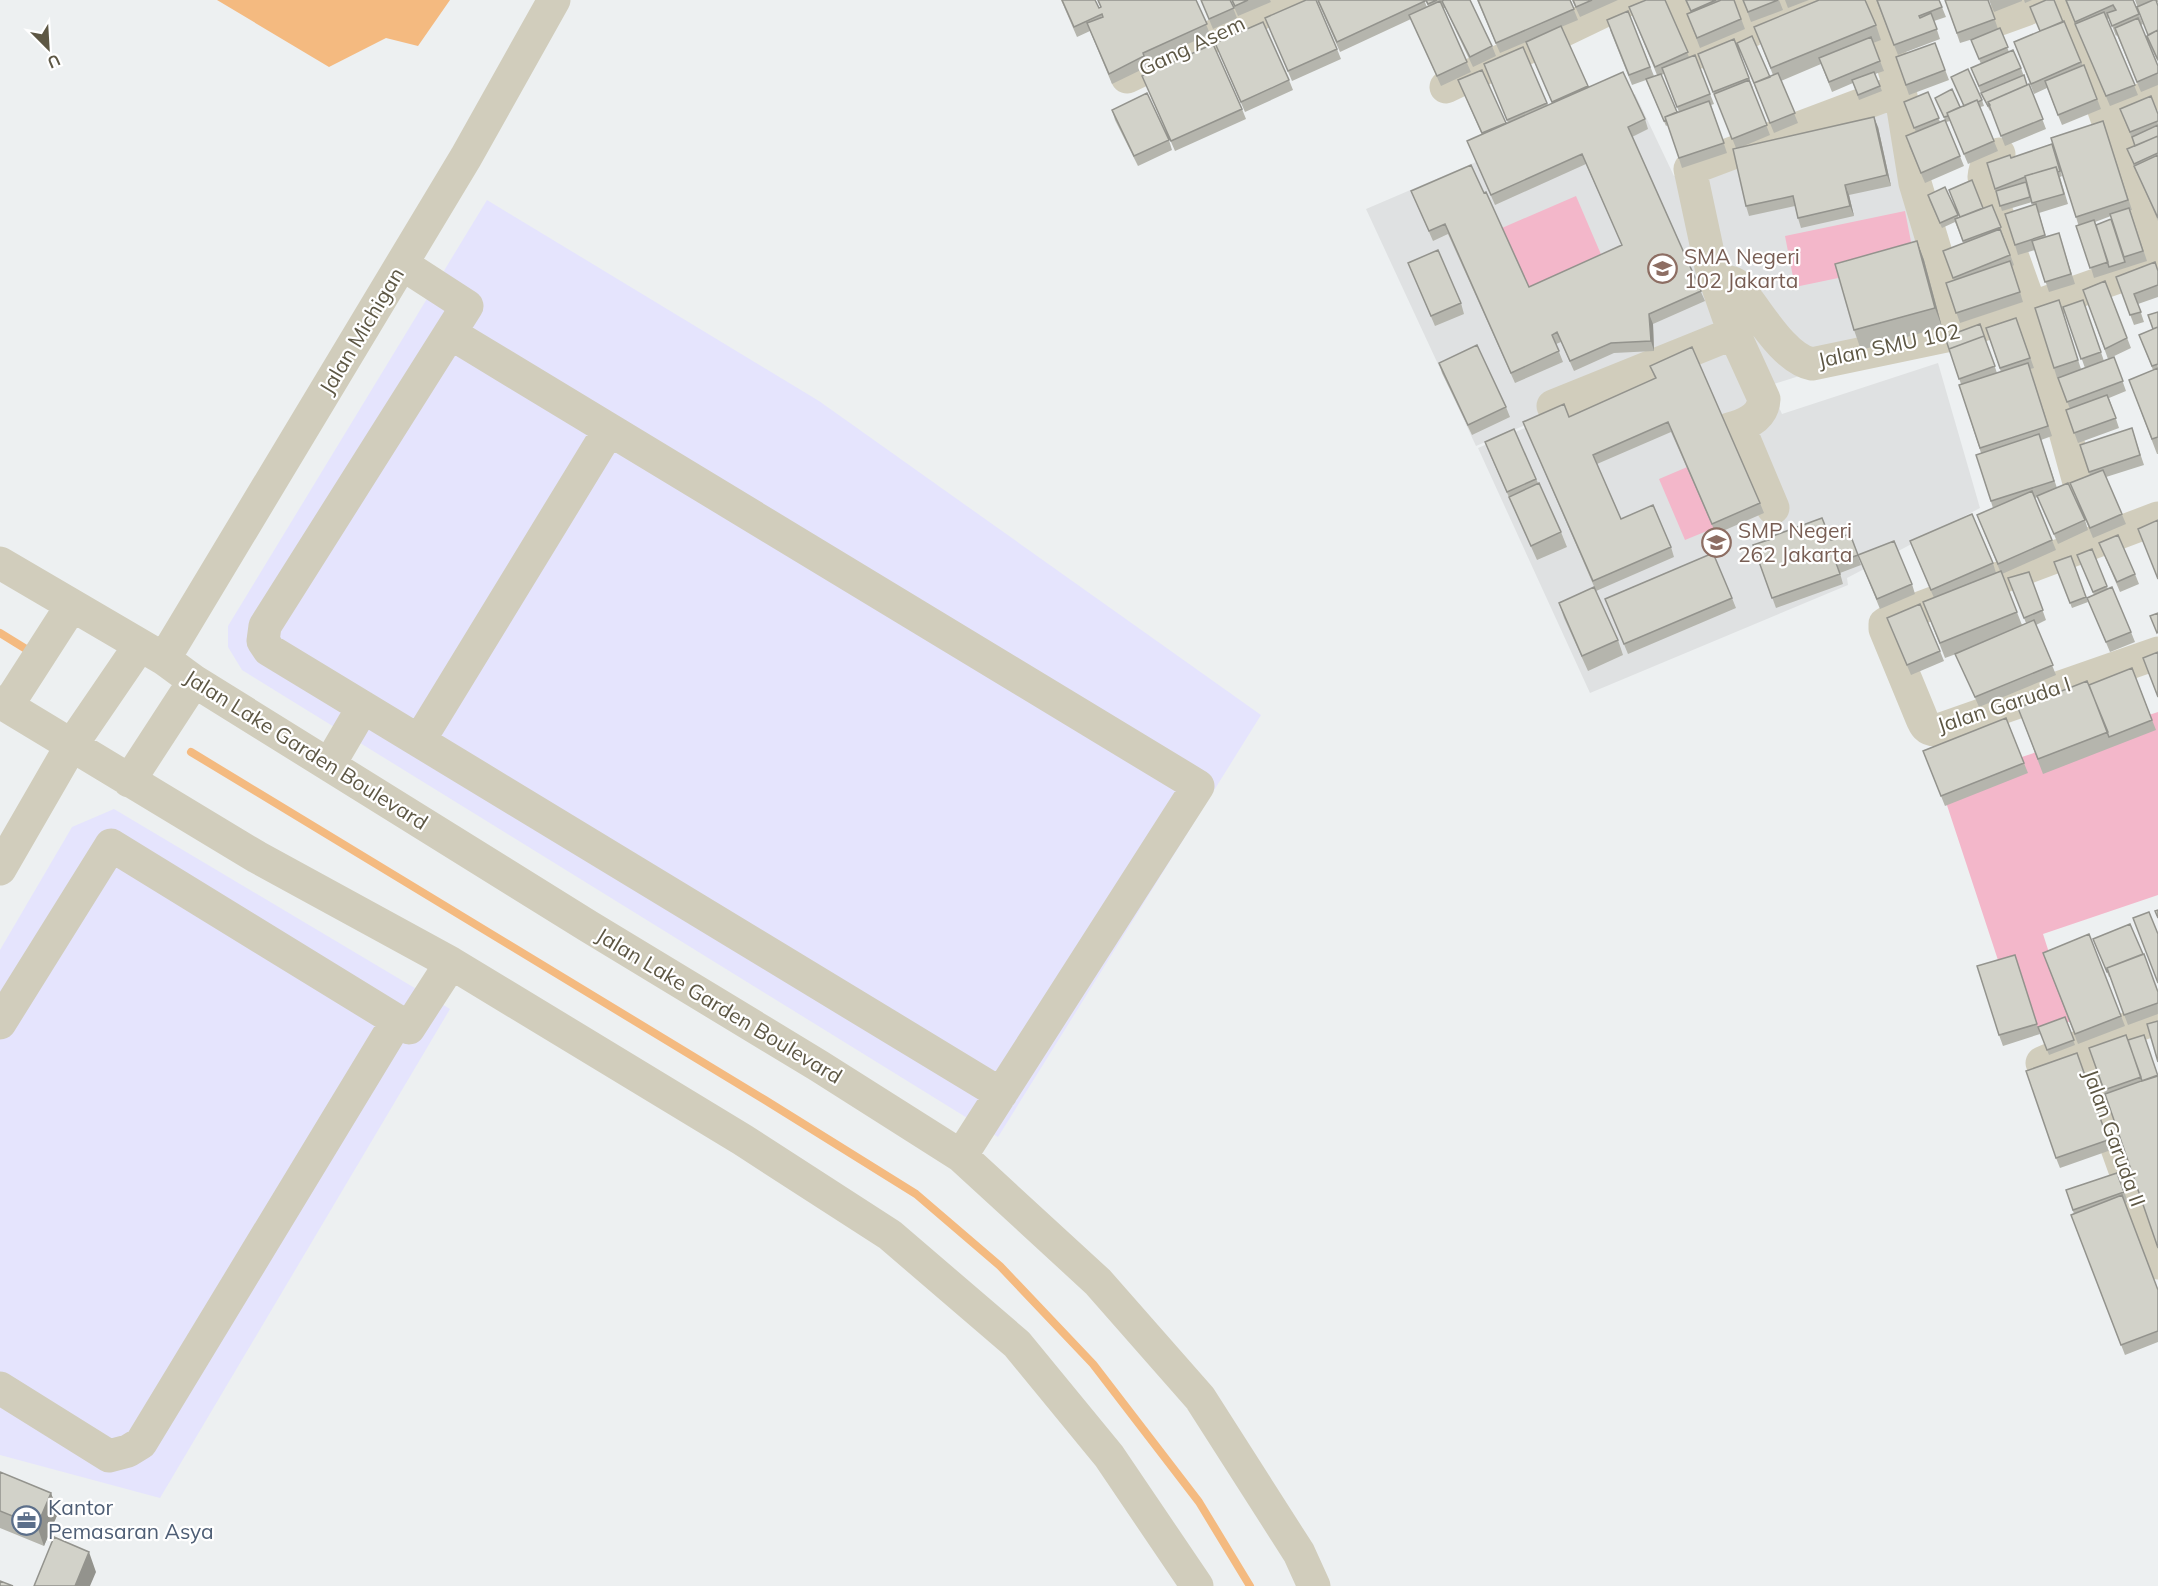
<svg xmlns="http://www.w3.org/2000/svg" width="2158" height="1586" viewBox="0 0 2158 1586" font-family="Mulish,sans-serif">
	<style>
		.commercial { fill: #e5e4fd }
		.education { fill: #dfe1e2 }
		.green { fill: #f3b7ca }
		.water { fill: #f4ba80 }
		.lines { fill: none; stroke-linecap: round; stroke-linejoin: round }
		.stream { stroke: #f4ba80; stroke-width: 8 }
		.minor { stroke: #d1cdbc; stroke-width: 33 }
		.wall { fill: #b5b5ad; fill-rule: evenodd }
		.shaded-wall { fill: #93938d }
		.building { fill: #d2d2c9; stroke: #93938d; stroke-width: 1.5 }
		.labels { text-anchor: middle; stroke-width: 4.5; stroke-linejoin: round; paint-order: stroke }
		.street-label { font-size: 21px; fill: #5d5744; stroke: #fff }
		.education-label { font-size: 21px; fill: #785e54; stroke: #fff; text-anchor: start }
		.service-label { font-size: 21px; fill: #4e5e75; stroke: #fff; text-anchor: start }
	</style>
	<rect width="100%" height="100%" fill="#edf0f1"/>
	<!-- commercial -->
	<path class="commercial" d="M487 200 819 401 1261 715 998 1137 242 670 228 647V626Z
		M114 809 450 1009 160 1498 0 1455V950L72 827Z"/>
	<!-- education -->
	<path class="education" d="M1635 94 1674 176 1693 167 1889 103 1947 329 1774 384 1748 331 1476 446 1366 209Z
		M1745 334 1782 414 1938 363 1980 508 1847 578 1848 585 1590 693 1478 448Z"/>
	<!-- green -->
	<path class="green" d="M1576 196 1609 273 1529 307 1495 231Z
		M1905 211 1915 262 1795 287 1785 236Z
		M1692 465 1719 526 1685 540 1659 479Z
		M2158 712V895L2043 934 2071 1021 2023 1036 1940 784Z"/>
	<!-- water -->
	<path class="water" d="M217 0H450L418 46 386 38 329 67Z"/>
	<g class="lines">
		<!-- stream -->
		<path class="stream" d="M0 633 26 649
			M191 752 765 1100 916 1194 1000 1266 1093 1364 1199 1502 1250 1586"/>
		<!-- minor -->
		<path class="minor" d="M1678 0 1694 49 1702 52 1816 0
			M1739 0 1749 32
			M1874 0 1900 90 1915 183 1960 333
			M2064 0 2106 116 2158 250
			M2000 19 2052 0
			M1127 77 1289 0
			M1446 87 1627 0
			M2106 116 2158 92
			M1999 154C1989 161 1985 165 1984 177L2031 308 2078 479
			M402 264 467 306 265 626 263 641 269 650 1001 1094
			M1716 283C1723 282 1729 280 1735 284 1741 288 1745 297 1749 302 1764 322 1787 359 1812 364L1960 333 2158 263
			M450 333 1198 786 961 1156
			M1553 406 1734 333
			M1739 427 1773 508
			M1729 429C1746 425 1763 417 1764 399L1734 333 1711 267 1690 169 1900 90
			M2158 518 1896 617 1885 624V629L1920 714C1924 724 1926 731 1938 730L2158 653
			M0 563 164 659 194 681 588 926 819 1066 961 1156 1098 1282 1200 1398 1299 1553 1314 1586
			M164 659 466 157 554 0
			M0 702 257 857 451 963 743 1140 890 1235 1017 1344 1109 1456 1197 1586
			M7 706 72 605
			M419 741 609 430
			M329 765 363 707
			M129 781 194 681
			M0 869 71 746 140 645
			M0 1023 111 845 409 1028 451 963
			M2081 1047 2158 1263
			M2042 1063 2095 1040 2158 1018
			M0 1388 109 1456 128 1451 141 1443 397 1021"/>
	</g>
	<!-- wall -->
	<path class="wall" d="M1061 0H1095L1099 8 1101 7 1097 0H1196L1210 34 1146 63 1147 67 1112 84 1090 31 1077 37Z
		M1201 0H1230L1237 18 1213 29Z
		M1231 0H1270L1271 2 1238 16Z
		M1317 0H1424L1427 7 1428 6 1425 0H1470L1492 46 1496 56 1473 67 1445 8 1443 9 1471 72 1441 86 1411 19 1340 52Z
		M1477 0H1570L1578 20 1561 27 1588 87 1645 119 1648 129 1632 137 1705 301 1653 324 1654 351 1614 353 1574 371 1561 342 1556 344 1563 362 1515 383 1448 234 1433 241 1411 191 1484 193 1529 287 1622 245 1586 164 1495 205 1467 141 1482 135 1458 80 1482 70 1506 124 1508 123 1484 64 1523 47 1548 105 1552 103 1526 42 1500 53Z
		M1572 0H1618L1580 17Z
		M1665 0 1689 57 1695 55 1714 104 1711 105 1727 153 1682 168 1668 125 1666 126 1646 80 1632 85 1610 30 1628 11 1654 76 1657 75 1629 7ZM1664 74 1679 112H1677L1661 75Z
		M1685 0H1734L1745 29 1700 48 1687 14 1691 13Z
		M1743 0H1779L1783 10 1751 22Z
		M1785 0H1809L1788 8Z
		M1876 0H1939L1946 17 1934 21 1940 39 1898 55Z
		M1945 0H1988L1998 29 2000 28 2009 52 2021 68 2027 85 2029 84 2046 129 2005 146 1991 110 1990 111 1983 98 1971 68 1981 64 1971 40 1973 39 1960 43Z
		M1989 0H2022V1L1994 12Z
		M2024 0H2032L2025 3Z
		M2065 0H2133L2143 24 2141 25 2158 66V85L2141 92 2117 35 2116 36 2109 18 2107 19 2138 95 2110 106Z
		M2135 0H2158V2H2157L2158 6V62L2150 46 2147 36 2148 35Z
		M1265 18 1337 49 1341 59 1292 81Z
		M2064 21 2083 66 2084 65 2101 109 2062 125 2047 88 2034 94 2014 42Z
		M1876 25 1881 40 1873 43 1884 71 1875 74 1882 91 1859 100 1853 83 1832 92 1821 64 1781 81 1798 123 1774 133 1737 43 1770 77 1773 75 1754 27Z
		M1215 43 1289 80 1293 90 1245 112Z
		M1935 43 1949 80 1909 95 1896 57Z
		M1698 54 1749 78 1753 88H1752L1770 135 1739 148 1878 127 1891 186 1849 195 1854 216 1801 228 1798 218 1795 206 1749 216 1746 206 1736 148Z
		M1142 76 1242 109 1246 119 1175 151Z
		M1928 92 1940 122 1945 120 1935 98 1960 107 1982 100 1984 106 1980 107 1998 151 1968 164 1950 121 1946 122 1964 166 1925 183 1909 146 1916 132 1904 102Z
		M1112 110 1169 140 1172 150 1138 166 1115 120Z
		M2122 114H2158V221L2127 149 2135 146Z
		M2103 121 2132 210H2130L2147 261 2094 278 2076 217ZM2111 216V219L2096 225 2095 222Z
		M2052 144 2062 176 2060 177 2068 204 2039 213 2046 237 2062 243 2075 284 2049 292 2035 250 2018 255 2015 245 2033 205 2027 182 2032 202 2002 211 1987 163 2011 158Z
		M1945 187 1959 218 1992 205 2014 265 2012 266 2023 302 1960 323 1946 283 1954 280 1943 251 1964 244 1955 222 1942 228 1929 200Z
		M1917 241 1924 260 1942 327 1861 350 1854 330Z
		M1408 263 1461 303 1464 314 1435 326Z
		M2158 271V297L2138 304 2144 322 2134 325 2116 277Z
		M2105 281 2131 348 2108 359 2083 290Z
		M2083 300 2104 361 2114 357 2126 391 2109 398 2119 428 2078 443 2066 410 2070 409 2058 378 2064 376 2057 378 2054 368 2062 310 2081 369 2085 368 2063 307Z
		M2158 312V454H2157L2129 380 2153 370 2139 335 2153 329Z
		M2016 318 2034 368 2030 369 2052 436 2041 440 2057 488 2085 520 2088 530 2058 544 2038 497 2035 498 2056 550 2002 574 2022 625 2026 623 2012 588 2029 572 2046 620 2036 625 2056 675 1979 707 1956 654 1945 658 1923 602 1934 598 1910 541 1993 563 1996 573 2000 571 1977 515 1993 508 1976 455 1981 453 1959 385 1961 384 1945 337 1980 324 1997 373 2001 372 1986 328Z
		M1439 363 1506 407 1510 417 1472 435 1442 373Z
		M1650 366 1760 503 1764 513 1716 534 1671 432 1597 464 1621 519 1671 547 1674 557 1596 591 1523 422 1569 417 1655 379Z
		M1514 429 1538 483 1561 532 1567 547 1537 560 1491 457 1485 442Z
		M2135 438 2144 465 2106 477 2126 524 2093 538 2070 483 2090 475 2080 445Z
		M1850 534 1861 565 1840 573 1843 584 1776 608 1753 545 1831 540Z
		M2099 543 2135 574 2139 584 2120 592Z
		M2092 549 2108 589 2131 632 2135 642 2110 652 2087 598 2094 595 2077 555Z
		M1858 555 1912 584 1915 594 1880 609Z
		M2071 556 2088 602 2072 608 2054 562Z
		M1732 598 1736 608 1628 654 1605 599Z
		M1559 603 1618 640 1623 655 1588 671 1564 618Z
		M1887 618 1940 651 1944 661 1911 675Z
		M2132 668 2156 730 2043 774 2018 708 2089 685Z
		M2006 718 2028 773 1945 806 1923 751Z
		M2089 934 2125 1026 2078 1044 2043 953Z
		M2093 939 2158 992V1014L2128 1025 2110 977H2109Z
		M2015 955 2040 1034 2003 1046 1999 1035Z
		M2065 1017 2075 1045 2049 1055 2038 1027Z
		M2144 1035 2158 1248 2089 1048 2128 1040Z
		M2077 1053 2111 1150 2060 1168 2056 1158Z
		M2117 1173 2128 1202 2125 1203 2158 1290V1342L2125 1355 2071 1215 2074 1214 2066 1190Z
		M0 1472 51 1493 58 1513 44 1546 0 1528Z"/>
	<!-- shaded-wall -->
	<path class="shaded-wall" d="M1874 117 1878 127 1891 186 1887 175Z
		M1845 185 1849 195 1854 216 1850 206Z
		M1917 241 1924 260 1942 327 1935 308Z
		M1649 314 1653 324 1654 351 1651 341Z
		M51 1493 58 1513 44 1546 37 1526Z
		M89 1552 96 1572 90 1586H75Z"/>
	<!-- building -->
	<path class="building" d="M1062 0H1095L1099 8 1101 7 1098 0H1196L1207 24 1143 53 1144 56 1109 74 1087 23 1103 17 1102 14 1074 27Z
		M1201 0H1230L1234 8 1209 19Z
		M1232 0H1248L1235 6Z
		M1306 0H1316L1337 49 1288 71 1265 18Z
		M1318 0H1424L1425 1 1337 42Z
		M1426 0H1437L1428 4Z
		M1444 0H1470L1492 46 1470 57 1442 1Z
		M1478 0H1570L1574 9 1496 43Z
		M1573 0H1592L1576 7Z
		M1646 0H1665L1688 52 1655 67 1629 7Z
		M1686 0H1716L1691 11Z
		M1721 0H1734L1741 19 1697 38 1687 14Z
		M1743 0H1778L1748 12Z
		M1819 0H1865L1876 25 1771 68 1754 27Z
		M1877 0H1939L1942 7 1919 16 1920 18 1931 13 1937 29 1894 45Z
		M1945 0H1988L1995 19 1957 33Z
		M2046 0H2054L2063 22 2040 31 2030 7Z
		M2066 0H2133L2139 14 2112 26 2107 13 2116 10 2113 5 2075 22Z
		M2153 0H2156L2158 6V30L2148 35 2137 7Z
		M1440 1 1467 62 1437 76 1409 15Z
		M1628 11 1650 67 1629 75 1607 20Z
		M2104 12 2135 85 2106 96 2075 24Z
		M2138 18 2158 66V73L2137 82 2115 28Z
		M2064 21 2081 62 2031 84 2014 42Z
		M1263 22 1289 80 1241 102 1215 43Z
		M1561 26 1588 86 1552 102 1526 42Z
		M2000 28 2008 47 1979 59 1971 40Z
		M2158 30V60L2147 36Z
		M1752 36 1770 77 1754 83 1737 43Z
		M1871 37 1880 61 1829 82 1819 58Z
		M1734 39 1749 78 1713 92 1698 54Z
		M1935 43 1945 70 1906 85 1896 57Z
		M1213 44 1242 109 1171 141 1142 76Z
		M1523 47 1547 103 1507 120 1484 64Z
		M2013 50 2021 68 1979 86 1971 68Z
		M1695 55 1710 94 1677 107 1662 68Z
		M2084 65 2097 99 2058 115 2045 81Z
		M1968 69 1982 100 1978 102 1977 100 1964 106 1951 77Z
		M1482 70 1506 123 1482 133 1458 80Z
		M1623 72 1645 119 1628 127 1701 291 1649 314 1651 341 1611 343 1570 361 1557 332 1552 335 1559 351 1511 373 1445 224 1429 231 1411 191 1471 165 1484 193 1486 192 1529 287 1622 245 1582 154 1491 195 1467 141Z
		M1874 72 1880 86 1858 95 1852 80Z
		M1778 73 1795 113 1770 123 1754 83Z
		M1661 74 1677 112 1665 117 1666 120 1664 121 1646 79Z
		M2024 75 2027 85 1988 102 1990 105 1988 106 1981 93Z
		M1749 80 1767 125 1732 139 1714 94Z
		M2029 84 2043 119 2001 136 1988 102Z
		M1952 89 1960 107 1947 113 1948 116 1944 117 1935 98Z
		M1928 92 1939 118 1914 128 1904 102Z
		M1147 93 1169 140 1134 156 1112 110Z
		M2151 96 2158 114V121L2130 132 2120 109Z
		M1977 100 1994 141 1964 154 1947 113Z
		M1709 101 1724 143 1679 158 1665 117Z
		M1874 117 1887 175 1845 185 1850 206 1798 218 1793 196 1746 206 1733 149Z
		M1945 120 1960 156 1921 173 1906 136Z
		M2103 121 2128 200 2076 217 2051 138Z
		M2158 125V136L2135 146 2132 137Z
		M2158 136V153L2134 164 2127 149Z
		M2052 144 2060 171 2058 172 2056 167 2042 171 2025 176V177L1995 189 1987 163 2010 155 2011 158Z
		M2158 155V218L2134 166Z
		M2056 167 2064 194 2032 203 2025 176Z
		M1972 180 1983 208 1960 217 1949 190Z
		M2026 182 2030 197 2000 206 1996 191Z
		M1945 187 1958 215 1940 223 1928 195Z
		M2036 204 2045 235 2015 245 2005 214Z
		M1992 205 2001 227 1963 241 1955 219Z
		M2129 208 2143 251 2124 257 2110 214Z
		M2111 219 2125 262 2109 267 2096 225Z
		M2094 220 2108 262 2090 268 2076 226Z
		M2000 229 2010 255 1953 278 1943 251Z
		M2059 233 2071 274 2045 282 2032 241Z
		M1917 241 1935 308 1854 330 1835 264Z
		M1438 250 1461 303 1431 316 1408 263Z
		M2010 261 2020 292 1956 313 1946 283Z
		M2155 262 2158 271V285L2134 294 2141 312 2130 315 2116 277Z
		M2105 281 2127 338 2105 349 2083 290Z
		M2059 300 2078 360 2054 368 2035 308Z
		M2083 300 2101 352 2081 359 2063 307Z
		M2158 312V327L2153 329 2148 315Z
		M2016 318 2030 358 2000 368 1986 328Z
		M1980 324 1986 341 1984 336 1949 349 1945 337Z
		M2158 327V364L2152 366 2139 335Z
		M1984 336 1995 366 1959 379 1949 349Z
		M1477 345 1506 407 1468 425 1439 363Z
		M1692 347 1760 503 1712 524 1668 422 1593 455 1621 519 1653 505 1671 547 1593 581 1523 422 1564 404 1569 417 1656 378 1650 366Z
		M2114 357 2123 381 2067 402 2058 378Z
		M2028 363 2048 426 1980 448 1959 385Z
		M2158 368V437L2152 439 2129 380Z
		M2107 395 2116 418 2074 433 2066 410Z
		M2132 428 2140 455 2089 472 2080 445Z
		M1514 429 1536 479 1507 492 1485 442Z
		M2039 434 2054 481 1991 501 1976 455Z
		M2103 470 2122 514 2090 528 2070 483Z
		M1539 483 1561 532 1531 546 1509 497Z
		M2068 483 2085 520 2054 534 2037 496Z
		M2032 491 2052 540 1998 564 1977 515Z
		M1972 514 1993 563 1931 590 1910 541Z
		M1822 518 1831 540 1850 534 1858 555 1836 563 1840 574 1772 598 1753 545 1771 539 1770 537Z
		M2158 520V579L2138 529Z
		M2118 535 2135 574 2117 582 2099 543Z
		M1894 541 1912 584 1877 599 1858 555Z
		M2092 549 2107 586 2093 592 2077 555Z
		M1713 553 1732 598 1624 644 1605 599Z
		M2071 556 2086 597 2070 603 2054 562Z
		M2001 571 2017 612 1940 643 1923 602Z
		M2029 572 2043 610 2024 618 2008 578Z
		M1594 587 1618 640 1582 656 1559 603Z
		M2112 587 2131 632 2106 642 2087 598Z
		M1920 604 1940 651 1907 665 1887 618Z
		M2158 613V632L2157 633 2150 616Z
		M2034 620 2053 665 1975 697 1955 654Z
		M2158 652V697L2143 658Z
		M2132 668 2152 720 2109 737 2089 685Z
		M2087 681 2108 732 2038 759 2018 708Z
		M2006 718 2024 763 1941 796 1923 751Z
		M2158 910V918L2155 911Z
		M2149 912 2158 934V983L2133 918Z
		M2130 924 2143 954 2107 968 2108 972H2107L2093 939Z
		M2089 934 2121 1016 2075 1034 2043 953Z
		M2144 954 2158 992V1003L2124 1015 2107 968Z
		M2015 955 2037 1024 1999 1035 1977 966Z
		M2065 1017 2074 1040 2047 1050 2038 1027Z
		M2158 1021V1062L2147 1024Z
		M2126 1035 2141 1077 2104 1090 2089 1048Z
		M2144 1035 2158 1076 2142 1081 2128 1040Z
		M2077 1053 2108 1140 2056 1158 2026 1071Z
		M2158 1075V1248L2105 1094Z
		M2117 1173 2124 1192 2073 1210 2066 1190Z
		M2122 1195 2158 1290V1331L2121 1345 2071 1215Z
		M0 1472 51 1493 37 1526 0 1511Z
		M54 1537 89 1552 75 1586H34Z
		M0 1581 13 1586H0Z"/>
	<!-- icons -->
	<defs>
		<symbol id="school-ring" viewBox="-11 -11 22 22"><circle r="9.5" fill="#fff" stroke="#8d6e63" stroke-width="1.5"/><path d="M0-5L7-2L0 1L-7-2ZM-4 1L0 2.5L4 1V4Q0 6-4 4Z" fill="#8d6e63"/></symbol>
		<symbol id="office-ring" viewBox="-11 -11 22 22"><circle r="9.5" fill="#fff" stroke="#5c6f8a" stroke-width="1.5"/><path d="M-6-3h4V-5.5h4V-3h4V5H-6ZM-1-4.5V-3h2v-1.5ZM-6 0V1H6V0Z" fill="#5c6f8a"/></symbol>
	</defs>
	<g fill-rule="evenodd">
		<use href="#school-ring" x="1646" y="252" width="33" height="33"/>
		<use href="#school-ring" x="1700" y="526" width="33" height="33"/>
		<use href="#office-ring" x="10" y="1504" width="33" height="33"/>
	</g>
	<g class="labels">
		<!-- street labels -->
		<g class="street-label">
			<text transform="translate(1192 46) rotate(-25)" y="7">Gang Asem</text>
			<text transform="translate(362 331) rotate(-59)" y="7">Jalan Michigan</text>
			<text transform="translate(1889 346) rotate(-12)" y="7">Jalan SMU 102</text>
			<text transform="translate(2004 705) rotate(-18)" y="7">Jalan Garuda I</text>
			<text transform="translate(306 750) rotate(32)" y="7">Jalan Lake Garden Boulevard</text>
			<text transform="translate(719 1006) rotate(31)" y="7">Jalan Lake Garden Boulevard</text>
			<text transform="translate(2114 1138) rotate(70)" y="7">Jalan Garuda II</text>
		</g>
		<!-- education labels -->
		<g class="education-label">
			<text x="1684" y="264">SMA Negeri<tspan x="1684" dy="24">102 Jakarta</tspan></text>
			<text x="1738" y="538">SMP Negeri<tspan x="1738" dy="24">262 Jakarta</tspan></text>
		</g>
		<!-- service labels -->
		<g class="service-label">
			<text x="48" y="1515">Kantor<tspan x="48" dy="24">Pemasaran Asya</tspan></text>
		</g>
	</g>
	<!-- north arrow -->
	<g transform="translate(48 48) rotate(156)" stroke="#ffffff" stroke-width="4.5" paint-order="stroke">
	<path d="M0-4.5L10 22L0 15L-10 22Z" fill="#5d5744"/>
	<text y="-9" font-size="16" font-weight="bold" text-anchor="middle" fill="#5d5744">U</text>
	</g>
</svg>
